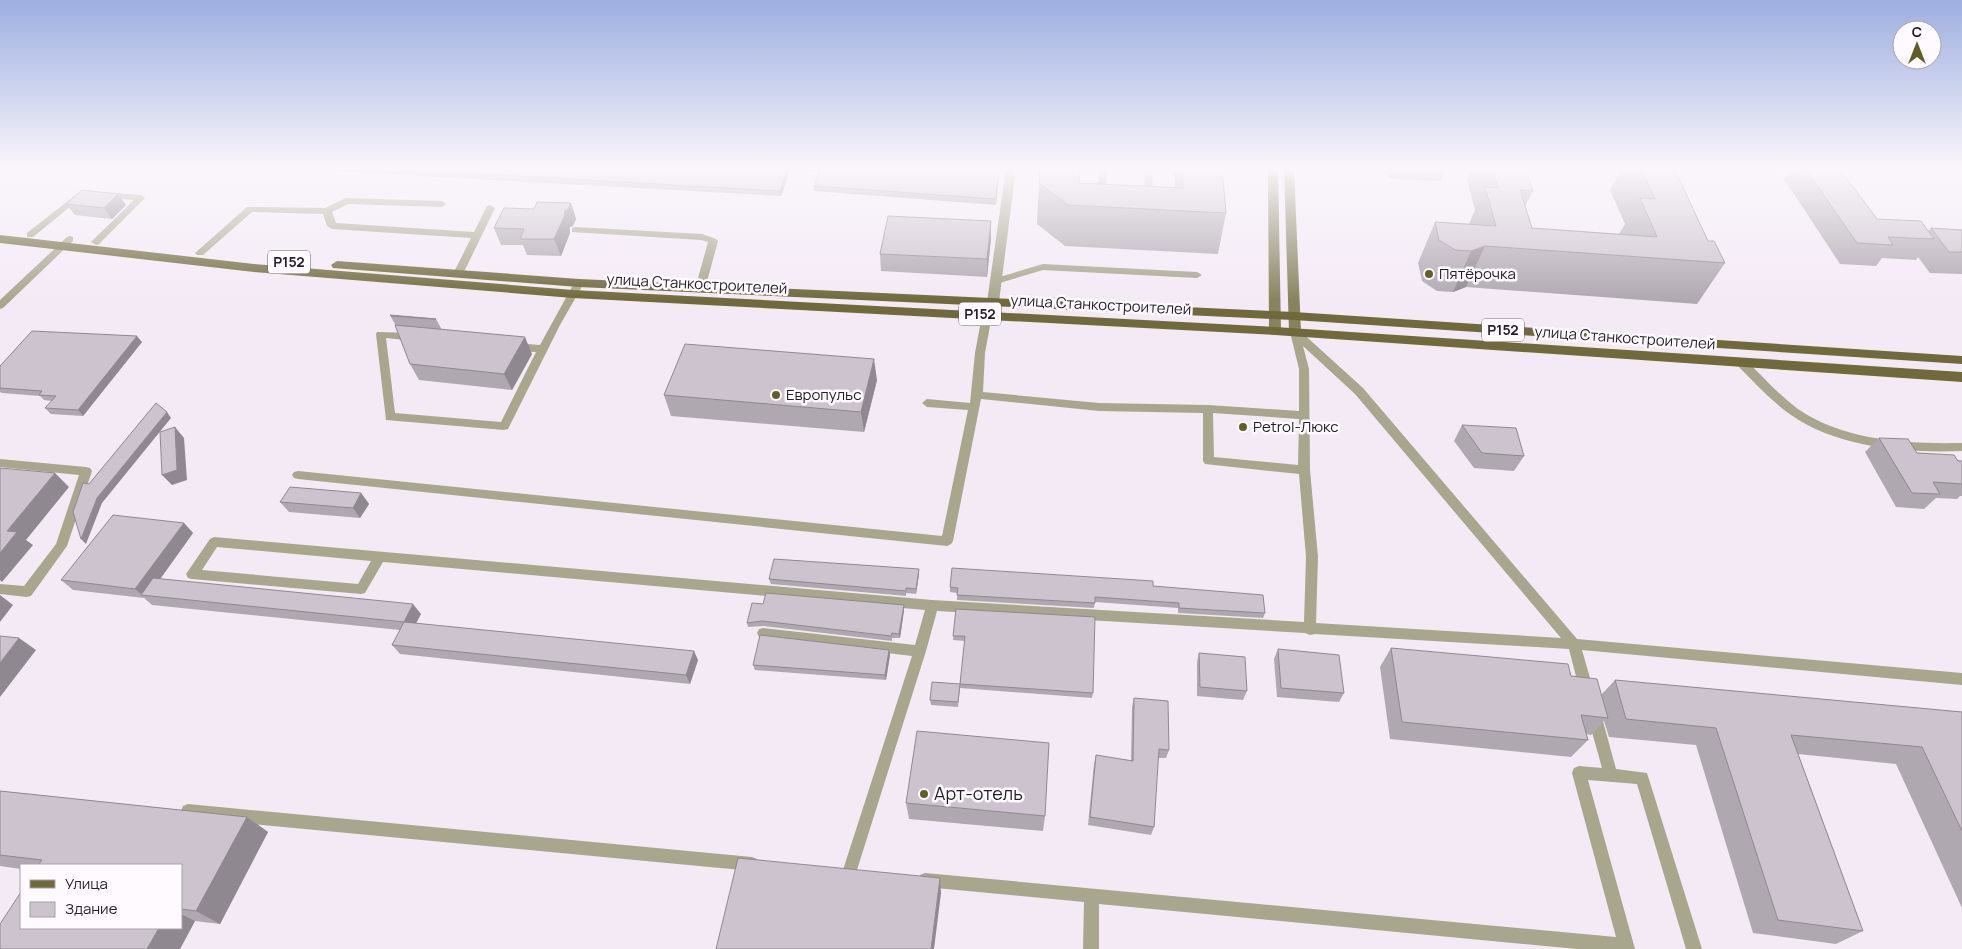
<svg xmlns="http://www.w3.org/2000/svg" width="1962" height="949" viewBox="0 0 1962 949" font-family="Manrope,sans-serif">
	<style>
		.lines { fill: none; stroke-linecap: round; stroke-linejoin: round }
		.service { fill: #a8a68d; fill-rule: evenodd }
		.minor { fill: #a8a68d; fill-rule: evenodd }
		.secondary { fill: #87835e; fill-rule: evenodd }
		.primary { fill: #6f693c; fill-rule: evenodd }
		.wall { fill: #b0a8b1 }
		.shaded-wall { fill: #908890 }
		.building { fill: #cdc3ce; stroke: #908890 }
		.poi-dot { fill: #635d29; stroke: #fefaff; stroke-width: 2 }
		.labels { text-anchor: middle; stroke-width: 5; stroke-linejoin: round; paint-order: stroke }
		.shield { fill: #fefaff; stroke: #656165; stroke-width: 1 }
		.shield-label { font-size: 14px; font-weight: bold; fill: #231f23 }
		.poi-label { font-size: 15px; fill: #231f23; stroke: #fefaff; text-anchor: start }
		.street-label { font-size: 15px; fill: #231f23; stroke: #fefaff }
		.near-poi-label { font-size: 18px; fill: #231f23; stroke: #fefaff; text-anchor: start }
	</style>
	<rect width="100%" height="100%" fill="#f4eaf6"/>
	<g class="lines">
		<!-- service -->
		<path class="service" d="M1099 168H1107L1106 199 1102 202 1098 199Z
			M1144 168H1152L1153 201 1149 204 1145 201Z
			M105 192 141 195 145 198 99 244 96 245 91 242 93 240 134 200 102 197 101 195Z
			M78 193 82 196 81 198 33 237H27V233Z
			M346 198 442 201 446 204 442 207 348 204 332 212 336 223 474 232 487 206 490 205 495 208 463 274 458 277 453 274 471 238 332 229 327 226 323 214 252 212 203 255H197L195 253 247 207 325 208Z
			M575 227 702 234 716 239 718 241 705 289 700 292 695 289 708 242 701 240 572 232V228Z
			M70 236 73 237V241L3 308 0 309V300L67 237Z
			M1043 264 1197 272 1202 275 1197 278 1043 270 996 284 991 281 993 279Z
			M579 280 584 283 560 325 508 429 504 430 386 420 376 334 377 332 414 333 419 337 414 341 386 338 395 413 501 422 536 352 515 351 510 347 515 343 540 345 574 283Z
			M987 312 992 315 985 353 983 392 1099 403 1208 405 1299 411V369L1290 332 1291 330H1299L1363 388 1577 639 1962 673V685L1582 650 1594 692 1592 696 1587 698 1582 696 1580 692 1569 649 1315 634 1310 635 1305 633 937 611 926 651 856 873 854 878 849 880 844 878 842 873 912 656 763 638 759 637 757 633 759 629 763 628 915 645 925 610 383 562 365 593 361 594 192 579 188 578 186 574 210 539 214 537 932 600 1304 622 1306 557 1299 474 1205 464 1203 461V413L1099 411 981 399 953 541 951 544 947 546 298 479 294 478 292 475 294 472 298 471 942 536 968 410 927 407 922 403 927 399 970 403 975 353 982 315ZM1303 346 1355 394 1561 638 1316 623 1318 557 1310 470 1309 369ZM1213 413 1299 419 1298 465 1214 457ZM217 547 371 561 358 584 202 570Z
			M1741 358 1745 359C1762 376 1779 395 1798 409 1845 441 1907 444 1962 443V451C1905 453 1839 448 1791 415 1771 401 1754 382 1737 365L1736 362 1737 359Z
			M0 459 86 467 90 468 92 471 67 546 31 596 27 597 0 594V584L24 586 56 544 79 475 0 467Z
			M1594 708 1599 710 1601 714 1616 769 1647 773 1702 949H1686L1637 784 1588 780 1635 949H1577L1099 904V949H1083L1084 902 925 887 920 885 918 880 920 875 925 873 1616 937 1572 773 1574 768 1579 766 1602 768 1587 714 1589 710Z
			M188 804 752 857 757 859 759 864 757 869 752 871 188 818 183 816 181 811 183 806Z"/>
		<!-- minor -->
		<path class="minor" d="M1006 168H1016L999 302 993 306 987 302Z"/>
		<!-- secondary -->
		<path class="secondary" d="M1268 168H1278L1281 331 1275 335 1269 331Z
			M1284 168H1294L1301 332 1295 336 1289 332Z"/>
		<!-- primary -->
		<path class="primary" d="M0 235 254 264 573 290 1275 327 1962 372V382L1275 335 573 298 254 272 0 243Z
			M337 261 579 279 1294 312 1962 356V364L1294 320 579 287 333 268 331 265Z"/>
	</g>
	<!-- wall -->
	<path class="wall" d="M309 168H1000L996 205 814 191V186L819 172 790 170 781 196 310 170Z
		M1174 168H1222L1226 213 1218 254 1065 246 1037 224 1039 183H1079L1175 188Z
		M1382 168H1446L1441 181 1392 179 1383 173Z
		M1471 168H1525L1533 191 1525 206 1532 228 1619 234 1625 224 1610 190 1622 168H1674L1708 241 1725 263 1697 304 1466 287 1453 292 1437 291 1422 281 1418 263 1435 222 1469 224 1475 210 1467 180Z
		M1791 168H1839L1877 219 1928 231 1931 228 1962 230V274L1930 273 1918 257 1916 260 1882 258 1876 266 1840 264 1784 179Z
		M118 194 126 205 112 219 75 215 66 204Z
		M571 203 576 219 573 226 570 227V233L561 256 527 255 523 245H501L494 228 534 209Z
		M991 238 987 277 881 271 880 254Z
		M390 315 436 319 442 330 532 354 512 390 419 380 410 364 396 326Z
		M142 342 83 416 51 414 45 408 52 401 44 400 40 396 2 393 0 392V366Z
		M877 380 864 432 671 416 664 395Z
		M1462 425 1524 456 1514 471 1474 468 1454 441Z
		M1879 438 1917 453 1962 461V496H1960L1957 499 1936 498 1924 509 1896 507 1865 452Z
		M361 493 369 504 360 518 289 512 280 502Z
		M184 523 193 533 160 579 421 614 416 623 698 660 690 684 400 654 392 645 400 630 152 605 144 598 73 590 61 580Z
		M919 569V574L916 594 906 593V596L771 584 769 579Z
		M1153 586 1265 613 1263 618 1178 613V608L1095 602 1094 608 957 600V593L950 592V587Z
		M763 604 904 605V610L900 638H892V641L763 626 748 627 747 623Z
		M956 609 1093 693 1092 698 960 688 958 707 931 705 930 700 960 684 965 641 953 640Z
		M1391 648 1571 676 1601 695 1615 680 1962 712V908L1896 764 1798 754 1863 931 1836 944 1753 933 1696 745 1609 737 1604 721 1591 735 1586 734 1588 740 1571 757 1390 739 1380 667Z
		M1278 649 1344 693 1339 702 1277 697 1274 659Z
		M889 650 890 655 886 680 755 670 753 665Z
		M1199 653 1247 691 1243 700 1197 696V662Z
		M1134 698 1169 750 1166 758H1158L1154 827 1151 835 1088 825 1094 764 1096 755 1131 761 1132 707Z
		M0 791 247 817 268 832 220 924 195 921 180 949H0L181 928V865H21V869L0 866Z
		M906 803 1045 816 1043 831 909 819Z"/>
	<!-- shaded-wall -->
	<path class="shaded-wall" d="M788 168H790V170L781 196 780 191Z
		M118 194 126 205 112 219 104 208Z
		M571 203 576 219 573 226 570 227V233L561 256 554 239 565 211Z
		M991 221V238L987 277V259Z
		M1485 246 1466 287 1453 292 1471 251Z
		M137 336 142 342 83 416 78 410Z
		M525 337 532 354 512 390 504 374Z
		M874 359 877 380 864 432 861 412Z
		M167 412 171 418 102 503 86 544 81 539 97 498Z
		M175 427 184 438 187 480 172 485 162 475Z
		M55 473 69 487 26 540 33 545 2 582 0 580V553L7 531Z
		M361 493 369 504 360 518 353 508Z
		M184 523 193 533 148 596 142 595 135 589Z
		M919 569V574L916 594V589Z
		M0 595 13 605 0 622Z
		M413 604 421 614 412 631 404 622Z
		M904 605V610L900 638 899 634Z
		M19 638 36 650 0 697V663Z
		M889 650 890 655 886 680 885 675Z
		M694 651 698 660 690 684 686 675Z
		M247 817 268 832 220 924 196 911Z
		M940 878 941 893 934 949H931Z
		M181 914 195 921 180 949H147L159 928H181Z"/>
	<!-- building -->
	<path class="building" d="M375 168H788L780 191Z
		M820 168H999L996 199 814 186Z
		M1040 168H1080L1079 183 1183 188 1182 168H1222L1226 213 1068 205 1039 183Z
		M1492 168H1525L1533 191 1520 190 1532 228 1657 237 1640 198 1655 199 1641 168H1674L1708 241H1714L1725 263 1485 246 1471 251 1455 250 1439 240 1435 222 1496 226 1485 187 1498 188Z
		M1805 168H1839L1877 219 1921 221 1934 239 1888 237 1893 245 1857 243Z
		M82 190 118 194 104 208 66 204Z
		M537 202 571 203 568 209 565 211 564 217 554 239H520L524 229 494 228 504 208 534 209Z
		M888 216 991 221 987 259 880 254Z
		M1931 228 1962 230V252H1949Z
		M390 315 436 319 391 316Z
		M395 325 525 337 504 374 410 364Z
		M32 331 137 336 78 410 45 408 56 396 39 395 42 391 0 388V366Z
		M685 344 874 359 861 412 664 395Z
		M156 403 167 412 97 498 81 539 73 512 83 483 89 484Z
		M1462 425 1516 428 1524 456 1482 453Z
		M175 427 177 470 162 475 160 432Z
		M1879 438 1908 439 1917 453 1954 455 1958 461H1962V484L1933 482 1940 494 1912 493Z
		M0 468 55 473 7 531 17 532 0 553Z
		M290 487 361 493 353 508 280 502Z
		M113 515 184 523 135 589 61 580Z
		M774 559 919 569 916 589 906 588V591L769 579Z
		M952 568 1153 581V586L1263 595 1265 613 1179 608V603L1095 597V603L957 595 958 588 950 587Z
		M153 578 413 604 404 622 141 595Z
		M766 593 904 605 899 634 892 633 891 636 762 621 747 623 752 603 763 604Z
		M956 609 1095 617 1093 693 960 684 965 636H953Z
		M404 622 694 651 686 675 392 645Z
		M760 635 889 650 885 675 753 665Z
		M0 636 19 638 0 663Z
		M1391 648 1568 664 1571 676 1597 679 1608 718 1581 715 1588 740 1402 722Z
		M1278 649 1339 655 1344 693 1281 688Z
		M1199 653 1245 657 1247 691 1200 687Z
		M1615 680 1962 712V831L1922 747 1791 735 1863 931 1778 920 1716 728 1626 719Z
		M932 682 960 684 958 702 930 700Z
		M1134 698 1168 701 1169 750 1159 749 1154 827 1090 817 1096 755 1133 761Z
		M917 731 1049 743 1045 816 906 803Z
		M0 791 247 817 196 911 181 909V865H38L42 860 0 855Z
		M738 858 940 878 931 949H716Z
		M21 892V928H159L147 949H0V924Z"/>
	<!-- sky -->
	<linearGradient id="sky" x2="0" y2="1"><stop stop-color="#9daee0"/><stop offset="0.56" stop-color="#faf6fb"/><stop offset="1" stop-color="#faf6fb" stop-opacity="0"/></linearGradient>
	<rect width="1962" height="301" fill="url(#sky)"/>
	<!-- markers -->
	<g class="poi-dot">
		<circle cx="1429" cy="274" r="5"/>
		<circle cx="776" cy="395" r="5"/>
		<circle cx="1243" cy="427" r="5"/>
		<circle cx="924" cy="794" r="5"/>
	</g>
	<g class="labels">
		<!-- shield labels -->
		<g class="shield">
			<rect x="268" y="250.5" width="42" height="23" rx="4"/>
			<rect x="959" y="302.5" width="42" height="23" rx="4"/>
			<rect x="1482" y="318.5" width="42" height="23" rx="4"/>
		</g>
		<g class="shield-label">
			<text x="289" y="267">Р152</text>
			<text x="980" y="319">Р152</text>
			<text x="1503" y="335">Р152</text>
		</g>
		<!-- poi labels -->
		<g class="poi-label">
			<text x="1439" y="279">Пятёрочка</text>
			<text x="786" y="400">Европульс</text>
			<text x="1253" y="432">Petrol-Люкс</text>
		</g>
		<!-- street labels -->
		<g class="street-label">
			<text transform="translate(697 284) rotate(3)" y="5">улица Станкостроителей</text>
			<text transform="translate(1101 305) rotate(3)" y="5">улица Станкостроителей</text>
			<text transform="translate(1625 338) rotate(4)" y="5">улица Станкостроителей</text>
		</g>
		<!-- near-poi labels -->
		<g class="near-poi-label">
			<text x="934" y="800">Арт-отель</text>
		</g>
	</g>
	<!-- legend -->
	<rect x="20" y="864" width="162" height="65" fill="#fefaff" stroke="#a6a2a7"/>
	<rect x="30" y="880" width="25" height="8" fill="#6f693c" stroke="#a6a2a7"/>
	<text x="65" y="889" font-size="15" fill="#231f23">Улица</text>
	<rect x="30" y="902" width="25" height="15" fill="#cdc3ce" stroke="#a6a2a7"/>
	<text x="65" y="914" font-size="15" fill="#231f23">Здание</text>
	<!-- north arrow -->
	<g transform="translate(1917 45)"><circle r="24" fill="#fefaff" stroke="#a6a2a7"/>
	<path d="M0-4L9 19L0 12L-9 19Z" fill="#635d29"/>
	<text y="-8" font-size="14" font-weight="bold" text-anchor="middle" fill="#231f23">С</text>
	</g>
</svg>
